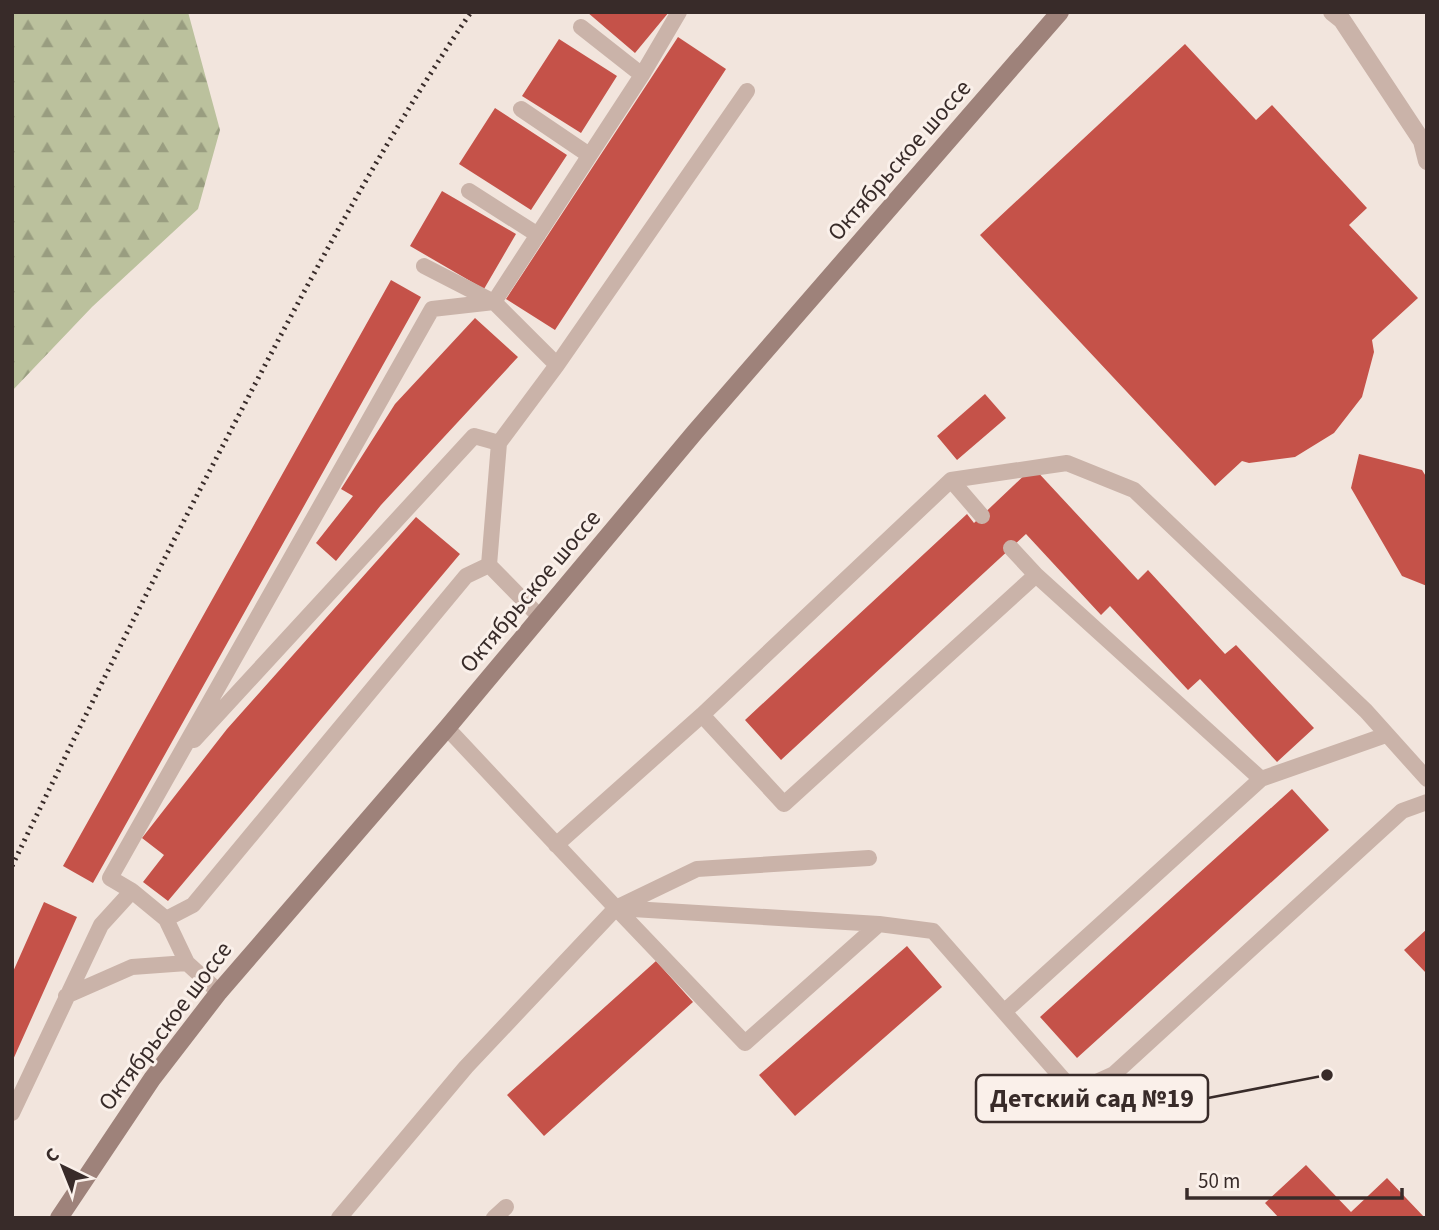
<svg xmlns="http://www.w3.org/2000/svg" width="1439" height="1230" viewBox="0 0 1439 1230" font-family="'Source Sans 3',sans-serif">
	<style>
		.forest { fill: url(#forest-firs) }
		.building { fill: #c55249 }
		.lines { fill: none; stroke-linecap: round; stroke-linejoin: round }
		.lane { stroke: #cab3a9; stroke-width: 16 }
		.street { stroke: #cab3a9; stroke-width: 18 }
		.secondary { stroke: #9e827a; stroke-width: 18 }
		.rail { stroke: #382b29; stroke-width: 5; stroke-dasharray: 2 5; stroke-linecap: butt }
		.labels { text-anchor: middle; stroke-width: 6; stroke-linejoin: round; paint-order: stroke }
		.street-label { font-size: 24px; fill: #382b29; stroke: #faf0ea }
		.leader { fill: none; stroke: #382b29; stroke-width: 2.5 }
		.callout-dot { fill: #382b29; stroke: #faf0ea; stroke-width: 2.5 }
		.callout { fill: #faf0ea; stroke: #382b29; stroke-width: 2.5 }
		.callout-label { font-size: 26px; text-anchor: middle; font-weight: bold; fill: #382b29 }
	</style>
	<defs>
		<pattern id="forest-firs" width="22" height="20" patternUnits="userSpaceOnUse" patternTransform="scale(1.75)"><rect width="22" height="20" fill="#bbc19d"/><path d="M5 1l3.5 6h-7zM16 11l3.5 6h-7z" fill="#999d80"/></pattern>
	</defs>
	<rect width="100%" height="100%" fill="#f2e5dd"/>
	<!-- forest -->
	<path class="forest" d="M12 12H188L220 130 198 209 92 307 12 391Z"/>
	<!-- building -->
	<path class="building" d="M587 12H669L635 53Z
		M678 37 726 69 555 330 506 299Z
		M559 39 617 76 581 133 522 96Z
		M1185 44 1256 120 1272 105 1367 208 1349 225 1418 298 1372 340 1374 352 1362 397 1334 433 1295 457 1249 463 1242 461 1215 486 980 235Z
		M495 108 567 155 531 210 459 164Z
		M442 191 516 234 484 289 410 246Z
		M391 280 421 297 93 883 63 866Z
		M475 318 518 357 381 505 336 561 316 543 353 496 341 489 395 404Z
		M985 394 1006 418 957 460 937 436Z
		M1359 454 1422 470 1427 478V586L1402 576 1351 488Z
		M1033 467 1138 580 1148 570 1225 654 1236 645 1314 728 1277 762 1200 679 1188 690 1110 606 1101 615 1026 534 781 760 745 720 967 514 974 523Z
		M416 517 460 554 168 901 143 882 164 855 142 838 227 729Z
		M1292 789 1329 830 1077 1058 1040 1017Z
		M44 902 77 917 12 1062V974Z
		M1427 929V974L1404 950Z
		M907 946 942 987 795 1116 759 1075Z
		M656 961 693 1002 544 1136 507 1095Z
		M1306 1165 1351 1212 1387 1178 1425 1218H1279L1265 1203Z"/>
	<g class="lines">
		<!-- lane -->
		<path class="lane" d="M581 27 642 75
			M521 109 589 155
			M469 191 538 235
			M424 266 494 302
			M557 365 494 302 642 75 679 12
			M951 480 982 516
			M1011 548 1036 575 1261 779 1386 735
			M540 617 489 565 499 443 557 365 747 91
			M702 715 784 804 1036 575
			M447 728 616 908 879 924 933 931 1070 1087 1081 1089 1114 1074 1402 811 1427 802
			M194 740 474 436 499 443
			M556 845 702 715 951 480 1067 463 1134 490 1366 711 1427 779
			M132 891 110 878 432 309 494 302
			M616 908 745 1043 879 924
			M166 919 187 963
			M66 996 132 967 187 963 219 992
			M1004 1012 1261 779
			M12 1113 101 925 132 891 166 919 193 905 466 576 489 565
			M339 1218 466 1067 616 908 697 869 869 858
			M494 1218 506 1207"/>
		<!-- street -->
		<path class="street" d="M1332 12 1342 20 1422 141 1427 161"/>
		<!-- secondary -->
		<path class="secondary" d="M59 1218 152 1079 219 992 447 728 695 432 1060 12"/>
		<!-- rail -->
		<path class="rail" d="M12 866C86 713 162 561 241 411 312 275 384 140 471 12"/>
	</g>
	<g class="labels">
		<!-- street labels -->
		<g class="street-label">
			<text transform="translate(899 160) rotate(-49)" y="8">Октябрьское шоссе</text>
			<text transform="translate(530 591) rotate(-50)" y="8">Октябрьское шоссе</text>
			<text transform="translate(165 1026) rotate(-53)" y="8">Октябрьское шоссе</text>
		</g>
	</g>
	<!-- callouts -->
	<path class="leader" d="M1327 1075L1208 1098"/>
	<circle class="callout-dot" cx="1327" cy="1075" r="7"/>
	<rect class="callout" x="976" y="1075" width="232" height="47" rx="7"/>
	<g class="callout-label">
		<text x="1092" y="1107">Детский сад №19</text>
	</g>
	<!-- border -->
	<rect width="1439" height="1230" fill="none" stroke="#382b29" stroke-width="28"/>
	<!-- north arrow -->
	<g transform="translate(63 1167) rotate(317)" stroke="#faf0ea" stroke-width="5" paint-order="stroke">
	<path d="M0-5L12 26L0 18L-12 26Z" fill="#382b29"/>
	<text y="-10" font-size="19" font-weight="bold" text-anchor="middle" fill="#382b29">С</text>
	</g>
	<!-- scale -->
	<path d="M1187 1188v10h215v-10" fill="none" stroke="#382b29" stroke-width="3.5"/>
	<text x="1198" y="1188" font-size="21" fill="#382b29" stroke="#faf0ea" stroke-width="5" paint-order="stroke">50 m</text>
</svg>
